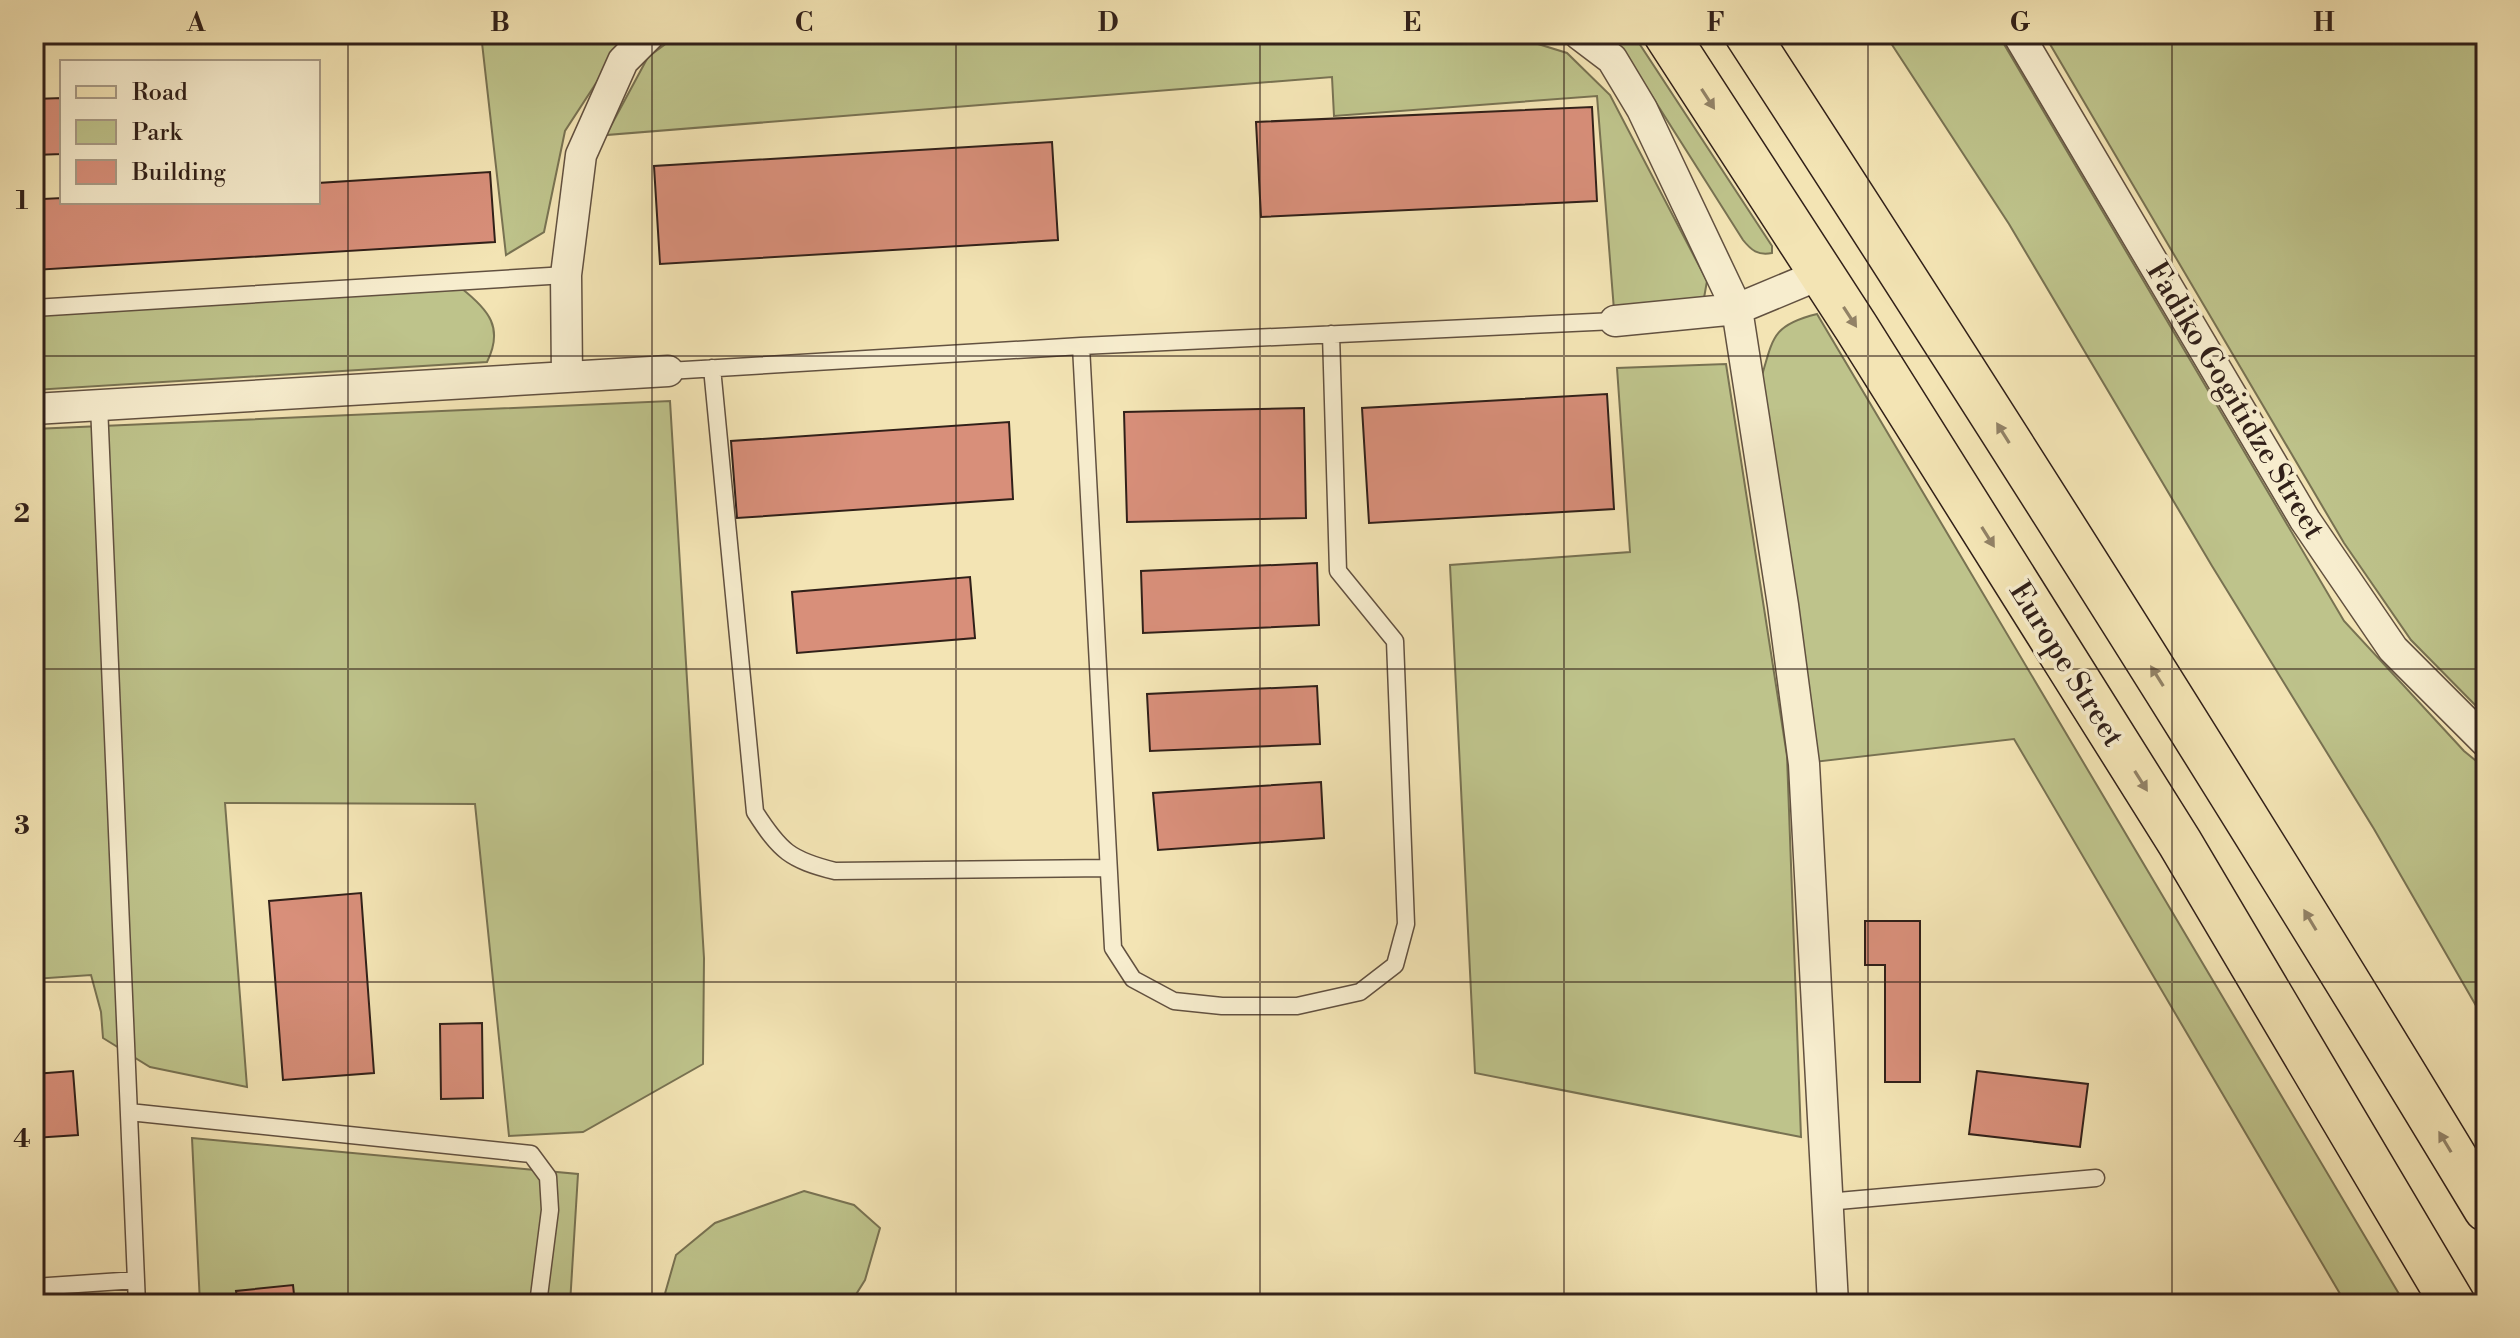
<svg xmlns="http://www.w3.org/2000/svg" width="2520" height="1338" viewBox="0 0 2520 1338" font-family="'Libre Bodoni',serif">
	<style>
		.green { fill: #bec38b; stroke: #787252; stroke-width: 2 }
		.building { fill: #d88f7a; stroke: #312019; stroke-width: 2 }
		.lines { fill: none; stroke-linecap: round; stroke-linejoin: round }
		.service-casing { stroke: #625140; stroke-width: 19 }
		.minor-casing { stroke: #625140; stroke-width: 33 }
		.primary-casing { stroke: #312019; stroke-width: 47 }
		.service { stroke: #f7edce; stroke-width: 16 }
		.minor { stroke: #f7edce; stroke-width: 30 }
		.primary { stroke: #f3e4b4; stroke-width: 44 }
		.oneway { fill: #928266 }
		.grid { fill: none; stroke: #312019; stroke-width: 2; stroke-opacity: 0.55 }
		.labels { text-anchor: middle; stroke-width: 7; stroke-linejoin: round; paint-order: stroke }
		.street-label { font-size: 30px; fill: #312019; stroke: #f7edce }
		.neatline { fill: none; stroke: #312019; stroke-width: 3 }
		.grid-label { font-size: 26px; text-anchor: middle; font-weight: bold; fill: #312019 }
	</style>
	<rect width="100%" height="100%" fill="#f3e4b4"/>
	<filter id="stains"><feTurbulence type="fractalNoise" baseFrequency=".0025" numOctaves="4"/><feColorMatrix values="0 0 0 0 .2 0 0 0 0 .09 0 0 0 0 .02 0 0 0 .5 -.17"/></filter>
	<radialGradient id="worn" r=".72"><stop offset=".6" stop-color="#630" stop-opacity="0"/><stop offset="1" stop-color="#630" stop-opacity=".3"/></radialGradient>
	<!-- green -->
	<path class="green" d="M481 34H628L565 131 544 232 506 255Z
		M679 34H1352L1377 44 1436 34H1506L1567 53 1610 95 1707 281 1704 298 1614 310 1597 96 1334 116 1332 77 606 135 648 57Z
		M1606 34H1633L1772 246V253C1758 256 1751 250 1743 240L1622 49Z
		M1885 34H1998L2344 621 2464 751 2486 769V1023L2374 829 2212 566 2009 224Z
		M2044 34H2486V716L2411 640 2344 543Z
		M461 288C489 310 504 328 487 362L34 390V315Z
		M1817 314 2405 1304H2346L2014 739 1814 762 1761 379C1773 338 1772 325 1817 314Z
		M1726 364 1787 756 1801 1137 1475 1073 1450 565 1630 552 1617 368Z
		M670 401 704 958 703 1064 583 1132 509 1136 475 804 225 803 247 1087 150 1067 103 1038 101 1012 91 975 34 979V429Z
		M192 1138 578 1174 570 1304H200Z
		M804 1191 854 1205 880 1228 865 1280 850 1304H662L676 1255 715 1223Z"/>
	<!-- building -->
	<path class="building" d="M62 98V154L34 155V99Z
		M1592 107 1597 201 1261 217 1256 122Z
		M1052 142 1058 240 660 264 654 166Z
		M490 172 495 242 34 270V176L41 175 43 199 62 198V202H318V183Z
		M1607 394 1614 509 1369 523 1362 408Z
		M1304 408 1306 518 1127 522 1124 412Z
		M1009 422 1013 499 737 518 731 441Z
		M1317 563 1319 625 1143 633 1141 571Z
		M970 577 975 638 797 653 792 592Z
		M1317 686 1320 744 1150 751 1147 694Z
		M1321 782 1324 838 1158 850 1153 793Z
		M361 893 374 1073 283 1080 269 901Z
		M1865 921H1920V1082H1885V965H1865Z
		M482 1023 483 1098 441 1099 440 1024Z
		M73 1071 78 1135 34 1138V1074Z
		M1977 1071 2088 1084 2080 1147 1969 1134Z
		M293 1285 295 1304H238L236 1291Z"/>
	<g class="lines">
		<defs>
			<path id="service" d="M34 308 566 275
				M1081 346 1113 948 1133 979 1174 1001 1222 1006H1297L1360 992 1395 965 1406 924 1395 641 1338 571 1331 334
				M712 368 755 812C780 851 790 860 835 871L1108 868
				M668 371 1081 346 1615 321
				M99 405 137 1304
				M129 1112 531 1154 548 1177 550 1210 538 1304
				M1827 1202 2096 1178
				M34 1287 136 1280"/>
			<path id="minor" d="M1579 34 1612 59 1642 109 1737 309 1783 605 1804 764 1833 1304
				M2018 34 2305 520 2393 649 2486 742
				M1615 321 1737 309 1821 274
				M567 377 566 275 581 155 623 61 650 34
				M34 409 668 371"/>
			<path id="primary" d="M1666 34 1856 327 2180 843 2453 1304
				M1747 34C1999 422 2247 813 2486 1209"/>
		</defs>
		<!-- service casing -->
		<use href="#service" class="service-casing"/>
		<!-- minor casing -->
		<use href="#minor" class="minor-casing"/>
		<!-- primary casing -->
		<use href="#primary" class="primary-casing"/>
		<!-- service -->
		<use href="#service" class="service"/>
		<!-- minor -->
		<use href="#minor" class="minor"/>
		<!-- primary -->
		<use href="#primary" class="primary"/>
	</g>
	<!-- one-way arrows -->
	<defs><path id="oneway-solid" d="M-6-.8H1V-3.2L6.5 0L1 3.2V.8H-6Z" transform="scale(2)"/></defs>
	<g class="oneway">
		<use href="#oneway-solid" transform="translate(1708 99) rotate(57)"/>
		<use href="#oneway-solid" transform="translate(1850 317) rotate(57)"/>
		<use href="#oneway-solid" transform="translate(2003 433) rotate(-122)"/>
		<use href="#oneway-solid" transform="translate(1988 537) rotate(58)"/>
		<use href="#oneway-solid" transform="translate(2157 676) rotate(-122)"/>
		<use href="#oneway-solid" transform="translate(2141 781) rotate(58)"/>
		<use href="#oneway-solid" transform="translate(2310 920) rotate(-121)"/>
		<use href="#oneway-solid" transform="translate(2445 1142) rotate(-121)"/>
	</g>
	<!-- grid -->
	<path class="grid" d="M348 34V1304M652 34V1304M956 34V1304M1260 34V1304M1564 34V1304M1868 34V1304M2172 34V1304M34 356H2486M34 669H2486M34 982H2486"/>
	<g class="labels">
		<!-- street labels -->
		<g class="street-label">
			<text transform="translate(2236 400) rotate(59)" y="10">Fadiko Gogitidze Street</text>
			<text transform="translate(2067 664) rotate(58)" y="10">Europe Street</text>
		</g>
	</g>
	<!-- margin -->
	<rect width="2520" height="1338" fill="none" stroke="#f3e4b4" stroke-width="88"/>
	<!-- legend -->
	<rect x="60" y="60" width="260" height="144" fill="#f7edce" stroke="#a89b86" stroke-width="2"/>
	<rect x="76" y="86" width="40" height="12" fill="#f3e4b4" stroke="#a89b86" stroke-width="2"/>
	<text x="132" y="100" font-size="24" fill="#312019">Road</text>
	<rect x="76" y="120" width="40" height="24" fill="#bec38b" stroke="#a89b86" stroke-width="2"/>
	<text x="132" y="140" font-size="24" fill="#312019">Park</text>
	<rect x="76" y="160" width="40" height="24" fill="#d88f7a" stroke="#a89b86" stroke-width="2"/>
	<text x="132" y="180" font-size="24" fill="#312019">Building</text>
	<rect x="44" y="44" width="2432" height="1250" class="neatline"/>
	<g class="grid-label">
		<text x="196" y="31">A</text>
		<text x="500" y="31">B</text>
		<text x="804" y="31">C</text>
		<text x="1108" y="31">D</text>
		<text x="1412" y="31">E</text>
		<text x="1716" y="31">F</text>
		<text x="2020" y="31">G</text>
		<text x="2324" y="31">H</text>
		<text x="22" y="209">1</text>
		<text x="22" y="522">2</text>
		<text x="22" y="834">3</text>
		<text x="22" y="1147">4</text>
	</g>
	<rect width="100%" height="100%" filter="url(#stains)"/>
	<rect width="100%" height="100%" fill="url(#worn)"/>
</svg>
